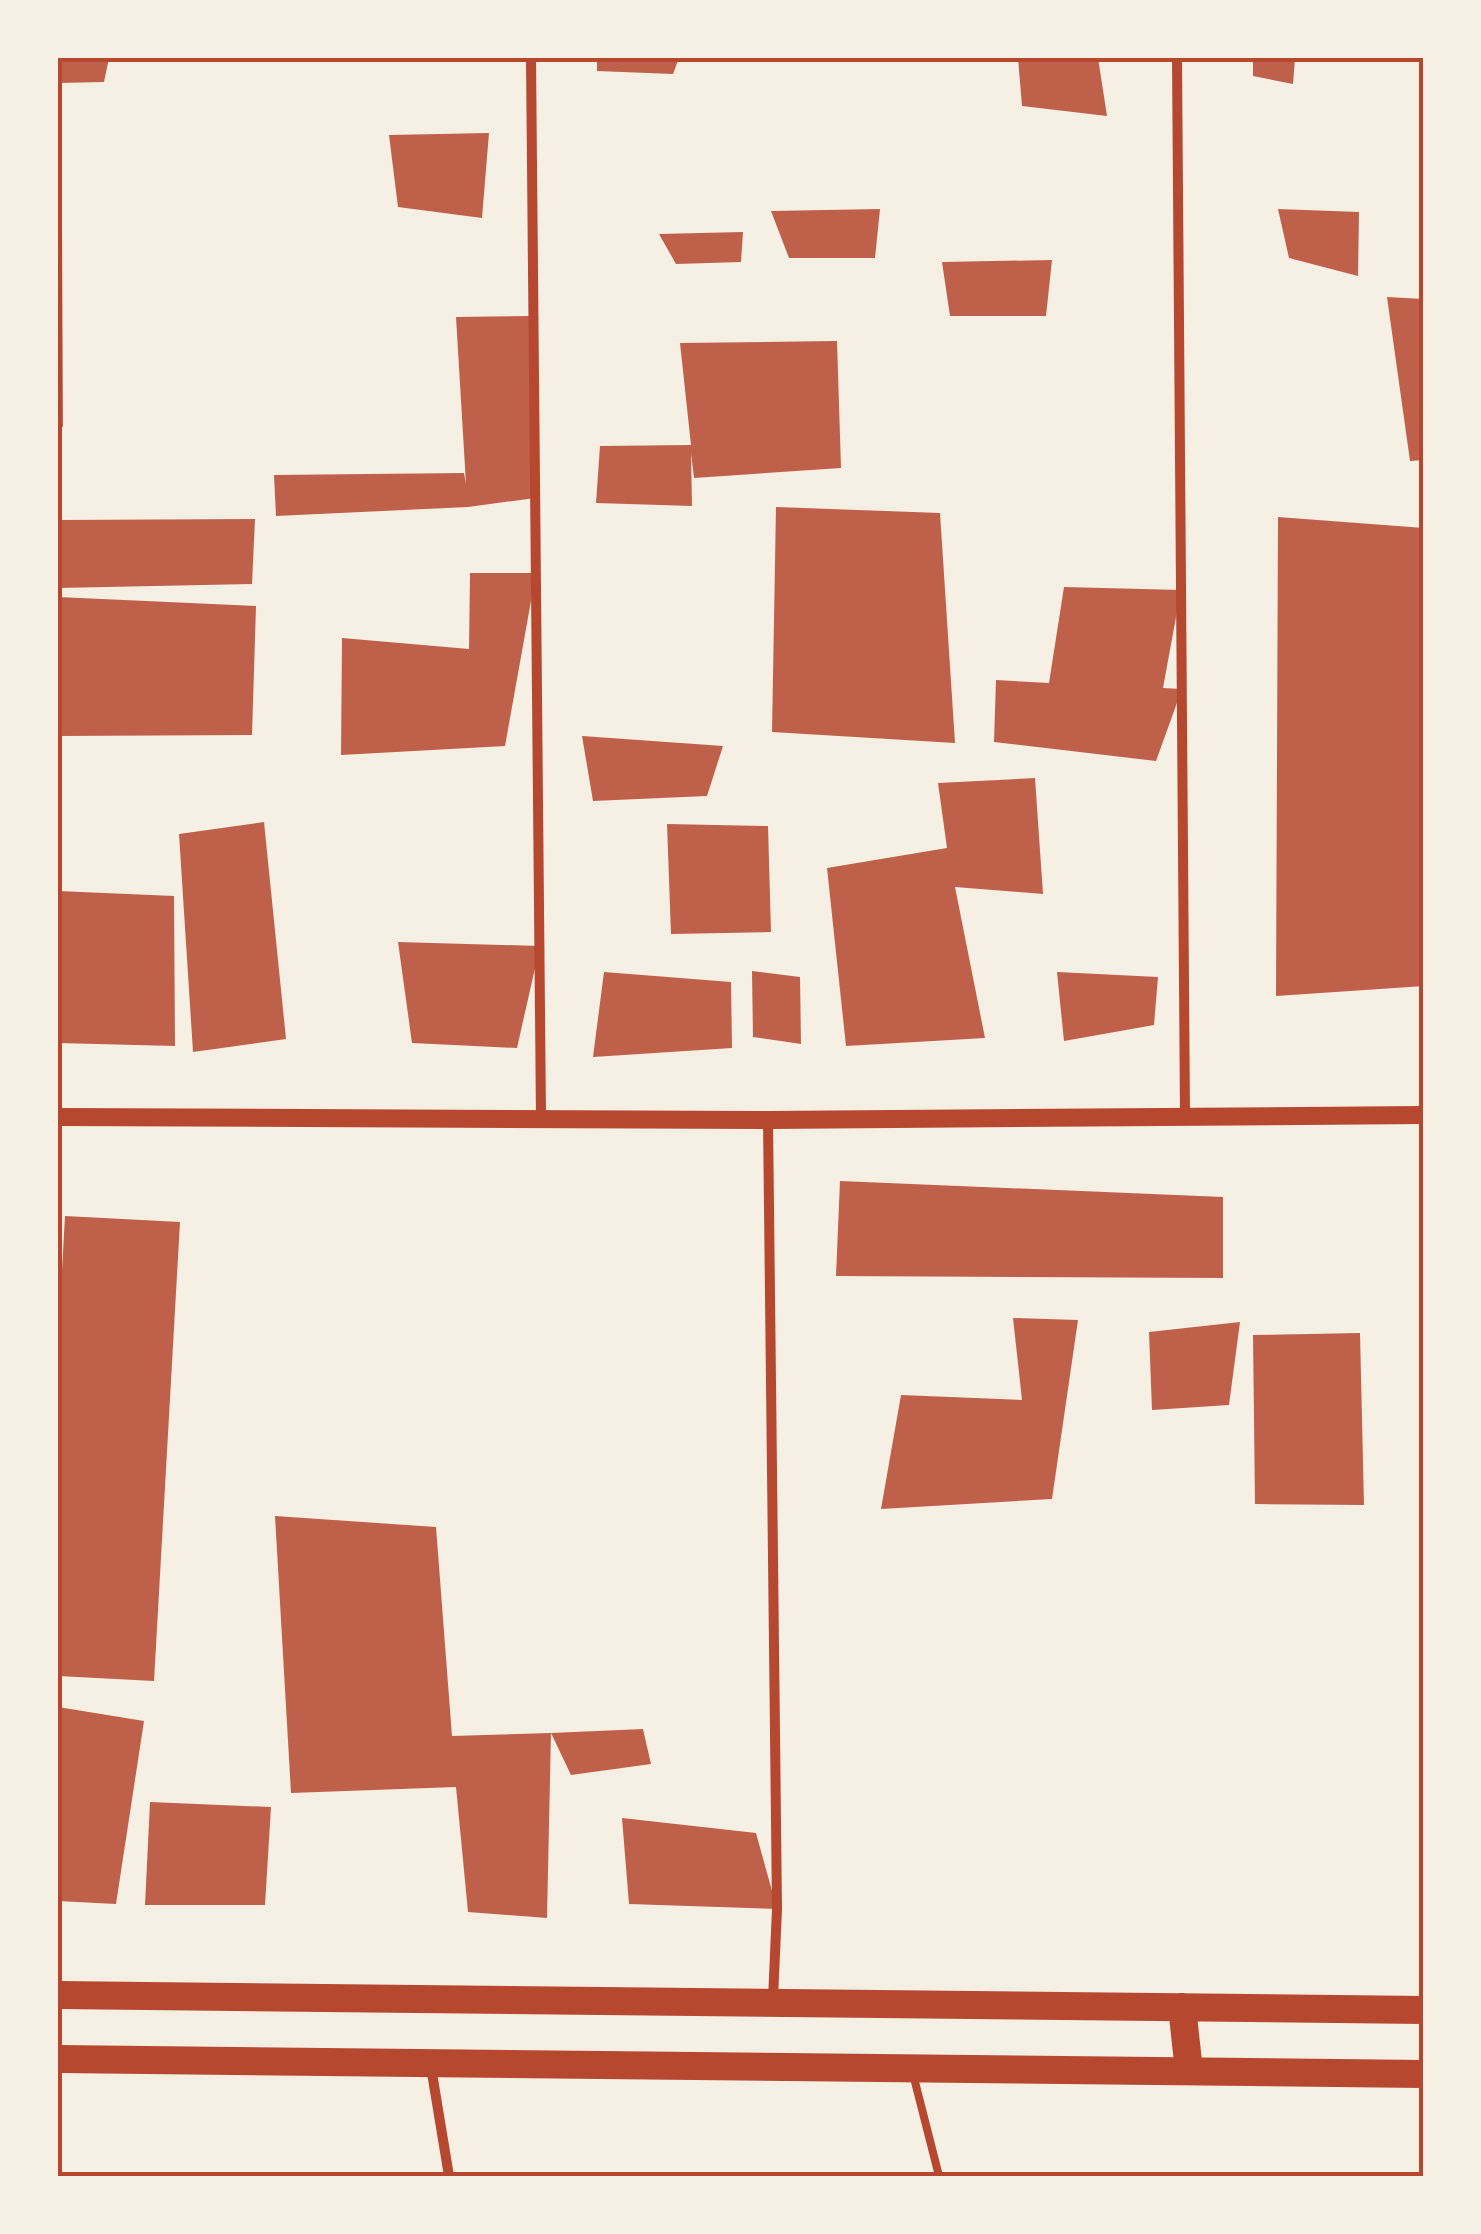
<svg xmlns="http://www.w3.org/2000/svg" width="1481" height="2234" viewBox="0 0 1481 2234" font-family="Helvetica,sans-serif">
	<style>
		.building { fill: #bf614a }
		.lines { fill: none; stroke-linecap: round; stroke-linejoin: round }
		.service { stroke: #b5482f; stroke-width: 8 }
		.minor { stroke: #b5482f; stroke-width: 10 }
		.tertiary { stroke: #b5482f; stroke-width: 18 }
		.trunk { stroke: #b5482f; stroke-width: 28 }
		.neatline { fill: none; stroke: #b5482f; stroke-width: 4 }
	</style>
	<rect width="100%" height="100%" fill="#f6efe4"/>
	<!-- building -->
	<path class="building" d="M58 58H109L104 82 58 83Z
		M597 58H679L673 74 597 71Z
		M1018 58H1098L1107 116 1022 106Z
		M1253 58H1295L1293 84 1253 76Z
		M489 133 482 218 398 207 389 135Z
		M880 209 875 258H789L771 211Z
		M1278 209 1359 212 1358 276 1289 258Z
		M58 224H62L63 427H58Z
		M743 232 741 262 676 264 659 234Z
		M1052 260 1046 316H950L942 262Z
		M1387 297 1424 299V460L1410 461Z
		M533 316 535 498 468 507 276 516 274 475 464 473 466 484 456 317Z
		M837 341 841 468 694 478 691 453 692 506 596 503 600 446 691 445 680 343Z
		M776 507 940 513 955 743 772 732Z
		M1278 517 1424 528V986L1276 996Z
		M255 519 252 584 58 588V520Z
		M470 573H536L505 746 341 755 342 638 469 649Z
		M1064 587 1181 590 1163 688 1182 689 1156 761 994 742 996 680 1049 683Z
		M58 597 256 606 252 735 58 736Z
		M582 736 723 746 707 796 593 801Z
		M1035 778 1043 894 955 887 985 1038 846 1046 827 868 947 848 938 783Z
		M264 822 286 1039 193 1052 179 834Z
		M667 824 768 826 771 932 671 934Z
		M58 891 174 896 175 1046 58 1043Z
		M398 942 540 946 517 1048 412 1043Z
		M752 971 800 977 801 1044 753 1037Z
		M604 972 731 982 732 1048 593 1057Z
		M1057 972 1158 977 1154 1025 1064 1041Z
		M840 1181 1223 1197V1278L836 1276Z
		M65 1216 180 1222 154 1681 58 1676V1341Z
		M1013 1318 1078 1320 1052 1499 881 1509 901 1395 1022 1400Z
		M1240 1322 1229 1405 1152 1410 1149 1332Z
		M1360 1333 1364 1505 1255 1504 1253 1335Z
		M275 1516 436 1527 452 1736 551 1733 547 1918 468 1912 456 1787 291 1793Z
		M58 1707 144 1721 116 1904 58 1901Z
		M643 1729 651 1764 571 1775 551 1733Z
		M150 1802 271 1807 265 1905H145Z
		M622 1818 756 1833 777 1909 629 1904Z"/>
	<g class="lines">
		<!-- service -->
		<path class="service" d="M913 2074 939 2176"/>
		<!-- minor -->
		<path class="minor" d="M531 58 541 1118
			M1177 58 1185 1116
			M768 1120 777 1909 773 1999
			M431 2067 449 2176"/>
		<!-- tertiary -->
		<path class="tertiary" d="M58 1117 768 1120 1424 1115"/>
		<!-- trunk -->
		<path class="trunk" d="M58 1995 1424 2010
			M1182 2007 1189 2071
			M58 2059 1424 2074"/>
	</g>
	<!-- border -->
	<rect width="1481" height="2234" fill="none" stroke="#f6efe4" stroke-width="120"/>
	<rect x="60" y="60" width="1361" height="2114" class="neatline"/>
</svg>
